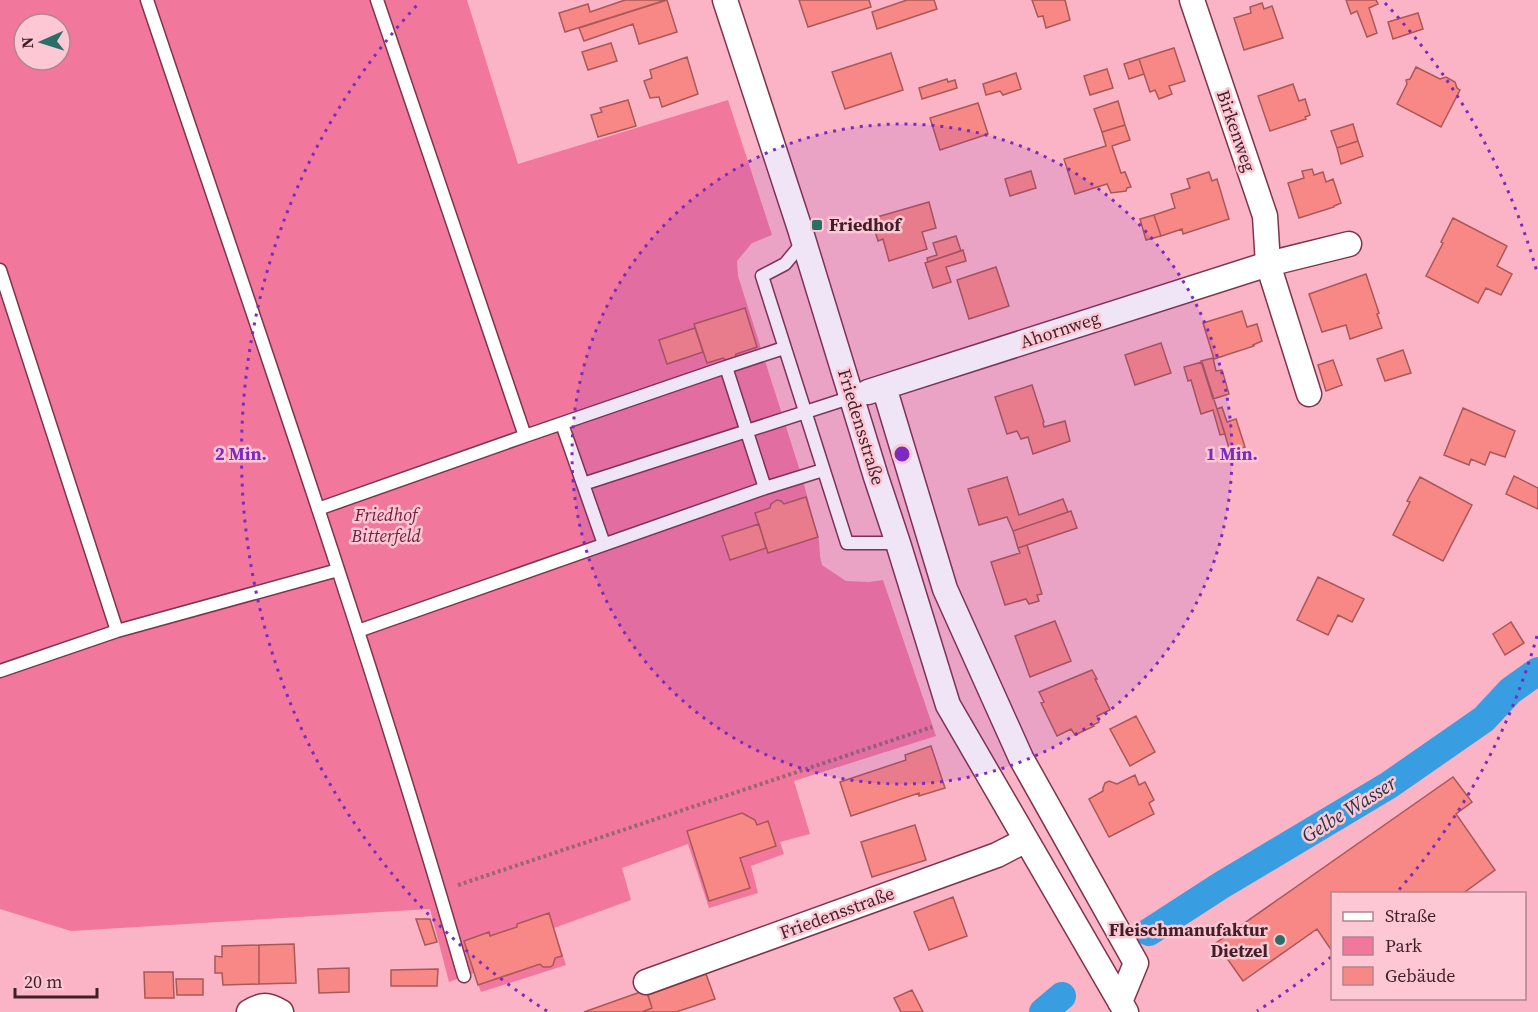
<svg xmlns="http://www.w3.org/2000/svg" width="1538" height="1012" viewBox="0 0 1538 1012" font-family="'Source Serif 4',serif">
	<style>
		.green { fill: #f1779d; fill-rule: evenodd }
		.lines { fill: none; stroke-linecap: round; stroke-linejoin: round }
		.canal { stroke: #389ee1; stroke-width: 28 }
		.building { fill: #f88886; stroke: #a95857; stroke-width: 1.5 }
		.service-casing { stroke: #7f344c; stroke-width: 15 }
		.minor-casing { stroke: #7f344c; stroke-width: 27 }
		.path { stroke: #9a6674; stroke-width: 4; stroke-dasharray: 3 3; stroke-linecap: butt }
		.service { stroke: #fff; stroke-width: 12 }
		.minor { stroke: #fff; stroke-width: 24 }
		.ring { fill: none; stroke: #7b2cbf; stroke-width: 3; stroke-dasharray: 3 6 }
		.poi-dot { fill: #296f65; stroke: #fdc7d4; stroke-width: 2 }
		.labels { text-anchor: middle; stroke-width: 5; stroke-linejoin: round; paint-order: stroke }
		.street-label { font-size: 18px; fill: #411f29; stroke: #fdc7d4 }
		.poi-label { font-size: 18px; font-weight: bold; fill: #411f29; stroke: #fdc7d4; text-anchor: start }
		.park-label { font-size: 18px; font-style: italic; fill: #701d3c; stroke: #fdc7d4 }
		.water-label { font-size: 20px; font-style: italic; fill: #1f3444; stroke: #fdc7d4 }
		.centre { fill: #7b2cbf; stroke: #fdc7d4; stroke-width: 3 }
		.ring-label { font-size: 18px; text-anchor: middle; font-weight: bold; fill: #7b2cbf; stroke: #fdc7d4; stroke-width: 5; stroke-linejoin: round; paint-order: stroke }
	</style>
	<rect width="100%" height="100%" fill="#fbb4c6"/>
	<!-- green -->
	<path class="green" d="M0 0H467L518 164 728 100 772 235 752 243 737 261 738 276 802 477 819 540 820 556 822 565 846 581 869 582 883 580 936 736 794 781 810 834 780 842 784 854 751 866 758 893 709 908 688 844 622 868 631 900 554 928 566 965 481 992 474 973 449 982 430 909 71 931 0 909ZM24 24H60V60H24Z"/>
	<g class="lines">
		<!-- canal -->
		<path class="canal" d="M1149 932 1220 886 1389 785 1484 719 1510 691 1538 671
			M1043 1012 1062 996"/>
	</g>
	<!-- building -->
	<path class="building" d="M625 0H666L565 32 559 13 588 4 590 12Z
		M667 0 677 32 639 44 633 24 584 41 579 28Z
		M799 0H869L871 7 808 27Z
		M907 0H934L937 9 877 29 872 12Z
		M1032 0H1065L1070 20 1046 28 1043 16 1038 17Z
		M1346 0H1376L1378 4 1369 8 1377 33 1367 37 1357 11 1351 14Z
		M1262 3 1264 9 1272 6 1283 38 1244 50 1234 18 1251 13 1250 7Z
		M1418 13 1423 29 1393 39 1388 22Z
		M611 43 617 61 588 70 582 52Z
		M1174 48 1185 81 1169 86 1172 94 1159 99 1155 90 1150 92 1139 59Z
		M891 53 903 90 845 109 832 72Z
		M687 57 698 94 662 107 659 97 650 98 644 81 652 78 650 70Z
		M1139 59 1144 74 1129 79 1124 64Z
		M1416 67 1440 79 1446 77 1455 82 1457 88 1460 90 1441 127 1397 104 1407 84 1406 80 1410 79Z
		M1107 69 1113 88 1090 95 1084 76Z
		M1016 73 1021 89 1003 95 1000 91 986 95 983 84Z
		M947 79 948 82 955 80 957 88 922 99 919 88Z
		M1293 84 1299 101 1305 99 1310 115 1305 117 1306 119 1270 131 1258 96Z
		M628 100 636 126 598 137 591 115 602 112 600 108Z
		M1118 101 1125 125 1102 132 1094 109Z
		M978 103 988 134 940 150 930 118Z
		M1353 124 1358 141 1337 148 1331 131Z
		M1125 125 1130 140 1112 146 1121 173 1125 172 1131 187 1127 188 1126 191 1111 193 1107 184 1075 194 1064 159 1106 146 1102 132Z
		M1358 141 1363 156 1341 164 1337 148Z
		M1312 169 1314 175 1323 172 1326 182 1333 179 1341 203 1334 206V207L1299 218 1288 183 1304 178 1302 171Z
		M1031 171 1036 188 1010 196 1005 179Z
		M1209 172 1212 181 1217 179 1229 219 1183 234 1182 229 1161 236 1154 215 1175 208 1171 194 1190 188 1187 179Z
		M929 202 936 228 922 232 927 249 889 261 883 239 878 241 875 231 880 230 877 217Z
		M1154 215 1161 236 1146 240 1140 219Z
		M1453 218 1507 246 1497 266 1512 274 1501 295 1486 288 1478 303 1426 276 1443 243 1441 242Z
		M956 236 961 251 928 262 927 258 937 255 933 243Z
		M963 250 966 261 946 267 951 282 933 288 925 263Z
		M996 267 1009 306 969 319 957 280Z
		M1366 274 1379 313 1377 314 1382 328 1350 339 1346 325 1322 332 1309 294Z
		M745 308 757 347 736 354 735 358 727 361 723 358 707 363 694 324Z
		M1242 311 1247 327 1257 324 1262 341 1253 345 1254 346 1214 359 1203 323Z
		M695 328 703 352 667 364 659 340Z
		M1161 343 1171 373 1135 385 1125 355Z
		M1403 350 1411 373 1385 381 1377 359Z
		M1213 358 1216 371 1222 370 1229 394 1213 399 1201 361Z
		M1333 360 1342 385 1326 391 1318 365Z
		M1202 362 1217 409 1225 434 1220 435 1213 410 1201 414 1191 380 1188 381 1184 367Z
		M1032 385 1044 422 1043 423 1044 427 1065 421 1070 441 1033 454 1028 437 1021 439 1017 431 1007 434 995 397Z
		M1222 407 1227 422 1236 419 1245 447 1230 451 1217 409Z
		M1463 408 1515 431 1505 457 1490 452 1485 465 1471 459 1469 465 1444 455Z
		M1514 476 1538 488V509L1506 494Z
		M1007 477 1019 515 1063 499 1068 512 1013 531 1007 517 979 525 968 489Z
		M1420 477 1472 505 1443 561 1393 535 1410 502 1407 501Z
		M806 497 818 537 768 553 755 513 770 508 771 504 777 500 781 501 784 504Z
		M1071 511 1077 528 1018 548 1013 531Z
		M759 524 766 548 730 560 722 536Z
		M1027 545 1042 594 1037 595 1039 601 1029 604 1026 599 1005 605 991 562 1020 553 1018 548Z
		M1318 577 1364 599 1352 622 1338 615 1328 635 1297 620Z
		M1055 621 1071 661 1030 677 1015 636Z
		M1511 622 1524 643 1505 655 1493 634Z
		M1092 670 1097 679H1095L1110 710 1097 716 1099 722 1093 725 1094 726 1075 735 1071 729 1057 736 1041 703 1044 702 1039 692Z
		M1136 716 1155 752 1130 766 1110 729Z
		M931 746 945 788 919 796V793L851 816 840 782 906 760 905 755Z
		M1135 775 1139 785 1145 782 1154 800 1149 803 1154 814 1109 837 1089 799 1103 791V788L1105 783 1109 781 1117 784Z
		M1453 777 1472 802 1456 814 1495 870 1462 894H1332V951L1317 929 1243 981 1216 943Z
		M742 813 755 820 757 825 768 821 776 846 740 858 750 888 709 901 687 831Z
		M915 825 926 860 872 877 861 842Z
		M953 897 967 936 929 950 914 912Z
		M549 913 562 956 555 958 553 965 550 967H543L540 964 478 985 464 941 489 932 490 936 517 927V924Z
		M416 919H430L437 942 425 945Z
		M294 944 296 983 259 984V945Z
		M259 945V984L223 985 222 973H215V956L222 957V946Z
		M349 968V992L319 993 318 969Z
		M438 969 437 986H391V970Z
		M144 972H173L174 998H145Z
		M706 974 715 999 676 1012H642L652 1008 648 995Z
		M176 979H203V995H177Z
		M646 990 652 1008 642 1012H584Z
		M912 990 923 1012H901L894 998Z"/>
	<g class="lines">
		<defs>
			<path id="service" d="M147 0C256 324 369 648 464 976
				M804 241 785 264 762 276 847 543H898
				M0 270 117 631 338 570
				M726 367 784 348
				M562 424 604 544
				M583 484 852 397
				M765 488 823 470
				M318 509 525 436
				M358 631 765 488 726 367 525 436 377 0
				M0 671 117 631"/>
			<path id="minor" d="M725 0 800 229 876 477 898 543 948 705 1126 1012
				M1192 0 1265 216 1268 264 1309 394
				M884 387 945 589 1021 758 1136 963 1120 1002
				M868 392 1268 264 1349 244
				M646 982 997 855 1026 840
				M249 1012C262 1004 268 1004 281 1012"/>
		</defs>
		<!-- service casing -->
		<use href="#service" class="service-casing"/>
		<!-- minor casing -->
		<use href="#minor" class="minor-casing"/>
		<!-- path -->
		<path class="path" d="M458 885 932 727"/>
		<!-- service -->
		<use href="#service" class="service"/>
		<!-- minor -->
		<use href="#minor" class="minor"/>
	</g>
	<!-- distance rings -->
	<circle cx="902" cy="454" r="330" fill="#7b2cbf" fill-opacity=".12"/>
	<g class="ring">
		<circle cx="902" cy="454" r="330"/>
		<path d="M1537 636A661 661 0 0 1 1397 892M1331 957A661 661 0 0 1 1257 1011M547 1011A661 661 0 0 1 419 3M1385 3A661 661 0 0 1 1537 272"/>
	</g>
	<!-- markers -->
	<g class="poi-dot">
		<rect x="811" y="219" width="12" height="12" rx="3"/>
		<circle cx="1280" cy="940" r="6"/>
	</g>
	<g class="labels">
		<!-- street labels -->
		<g class="street-label">
			<text transform="translate(1236 131) rotate(71)" y="6">Birkenweg</text>
			<text transform="translate(1060 330) rotate(-18)" y="6">Ahornweg</text>
			<text transform="translate(861 427) rotate(73)" y="6">Friedensstraße</text>
			<text transform="translate(837 913) rotate(-20)" y="6">Friedensstraße</text>
		</g>
		<!-- poi labels -->
		<g class="poi-label">
			<text x="829" y="231">Friedhof</text>
			<text x="1268" y="936" text-anchor="end">Fleischmanufaktur<tspan x="1268" dy="21">Dietzel</tspan></text>
		</g>
		<!-- park labels -->
		<g class="park-label">
			<text x="386" y="521">Friedhof<tspan x="386" dy="21">Bitterfeld</tspan></text>
		</g>
		<!-- water labels -->
		<g class="water-label">
			<text transform="translate(1349 809) rotate(-32)" y="7">Gelbe Wasser</text>
		</g>
	</g>
	<circle cx="902" cy="454" r="9" class="centre"/>
	<g class="ring-label">
		<text x="1232" y="460">1 Min.</text>
		<text x="241" y="460">2 Min.</text>
	</g>
	<!-- legend -->
	<rect x="1331" y="892" width="195" height="108" fill="#fdc7d4" stroke="#b28490" stroke-width="1.5"/>
	<rect x="1343" y="912" width="30" height="9" fill="#ffffff" stroke="#b28490" stroke-width="1.5"/>
	<text x="1385" y="922" font-size="18" fill="#411f29">Straße</text>
	<rect x="1343" y="937" width="30" height="18" fill="#f1779d" stroke="#b28490" stroke-width="1.5"/>
	<text x="1385" y="952" font-size="18" fill="#411f29">Park</text>
	<rect x="1343" y="967" width="30" height="18" fill="#f88886" stroke="#b28490" stroke-width="1.5"/>
	<text x="1385" y="982" font-size="18" fill="#411f29">Gebäude</text>
	<!-- north arrow -->
	<g transform="translate(42 42) rotate(267)"><circle r="28" fill="#fdc7d4" stroke="#b28490" stroke-width="1.5"/>
	<path d="M0-4.5L10 22L0 15L-10 22Z" fill="#296f65"/>
	<text y="-9" font-size="16" font-weight="bold" text-anchor="middle" fill="#411f29">N</text>
	</g>
	<!-- scale -->
	<path d="M15 988v9h82v-9" fill="none" stroke="#411f29" stroke-width="3"/>
	<text x="24" y="988" font-size="18" fill="#411f29" stroke="#fdc7d4" stroke-width="4.5" paint-order="stroke">20 m</text>
</svg>
